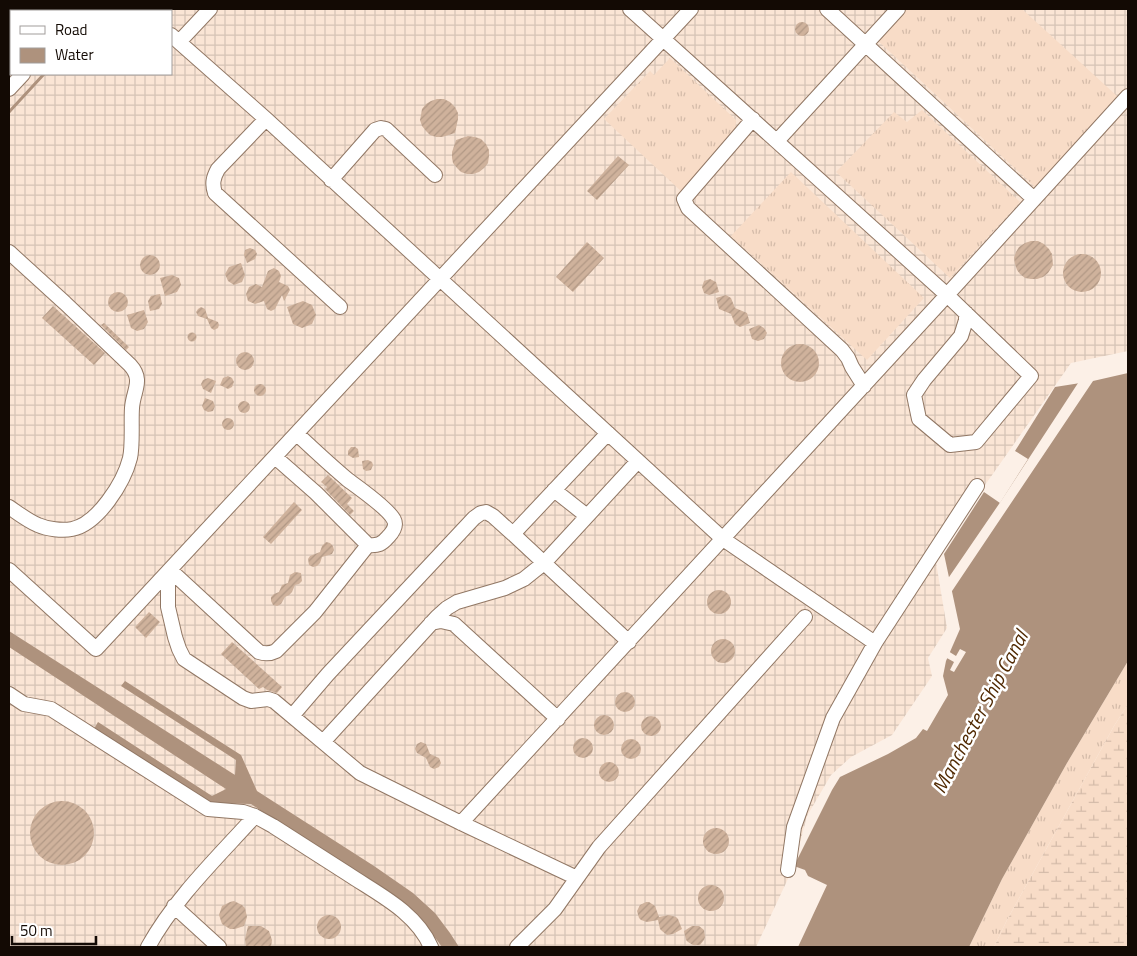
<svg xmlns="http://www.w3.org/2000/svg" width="1137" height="956" viewBox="0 0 1137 956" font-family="'Titillium Web',sans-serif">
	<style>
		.industrial { fill: url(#industrial-grid); fill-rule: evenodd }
		.grass { fill: url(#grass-tufts) }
		.wetland { fill: url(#wetland-marsh) }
		.water { fill: #ae927d }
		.pier { fill: #fcf0e7 }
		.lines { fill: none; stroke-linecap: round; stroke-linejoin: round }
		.stream { stroke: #ae927d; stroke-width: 3 }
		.building { fill: url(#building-hatch) }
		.minor-casing { stroke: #917764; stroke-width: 16 }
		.minor { stroke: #fff; stroke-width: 14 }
		.labels { text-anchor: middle; stroke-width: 5; stroke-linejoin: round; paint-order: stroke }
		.water-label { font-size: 20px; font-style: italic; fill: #502902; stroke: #fff }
	</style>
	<defs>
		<pattern id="industrial-grid" width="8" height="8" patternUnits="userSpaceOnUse" patternTransform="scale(1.25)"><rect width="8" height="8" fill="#fae5d5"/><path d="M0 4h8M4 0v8" fill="none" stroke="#d5c3b5"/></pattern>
		<pattern id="grass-tufts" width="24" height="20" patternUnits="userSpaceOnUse" patternTransform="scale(1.25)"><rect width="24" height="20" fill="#f8dcc7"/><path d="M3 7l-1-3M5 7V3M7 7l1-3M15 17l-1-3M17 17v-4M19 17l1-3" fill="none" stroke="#d4bba9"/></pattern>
		<pattern id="wetland-marsh" width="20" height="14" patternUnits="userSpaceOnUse" patternTransform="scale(1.25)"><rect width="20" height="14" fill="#f8dcc7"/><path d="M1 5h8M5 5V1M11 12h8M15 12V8" fill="none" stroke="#d4bba9"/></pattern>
		<pattern id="building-hatch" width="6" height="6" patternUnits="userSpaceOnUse" patternTransform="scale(1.25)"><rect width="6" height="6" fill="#cfb29c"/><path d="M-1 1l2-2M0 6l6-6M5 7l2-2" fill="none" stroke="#b19885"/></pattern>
	</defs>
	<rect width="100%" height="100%" fill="#fcf0e7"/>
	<!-- industrial -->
	<path class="industrial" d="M9 9H1128V351L1071 363 935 556 947 628 928 658 932 676 892 735 851 757 831 775 807 816 794 866 756 947H9ZM11 11H171V74H11Z"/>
	<!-- grass -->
	<path class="grass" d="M904 9H1022L1117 96 1035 187 876 39Z
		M670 58 736 120 735 136 683 193 604 119 650 71 654 75Z
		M922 110 1020 202 950 278 836 172 894 112 907 122Z
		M791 172 924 298 867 360 731 236Z
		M1128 661V704L1114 726 1007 920 994 947H969L1002 879 1067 763Z"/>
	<!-- wetland -->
	<path class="wetland" d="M1128 704V947H994L1007 920 1114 726Z"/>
	<!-- water -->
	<path class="water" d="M1128 373V661L1067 763 1002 879 969 947H798L827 885 808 876 805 870 794 866 832 790 840 777 888 754 916 738 923 729 927 731 948 695 943 676 946 661 960 629 944 554 984 492 1000 503 1028 459 1015 451 1055 387 1093 381Z
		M9 631 235 775 236 760 121 686 125 681 241 755 257 791 374 866 413 893 435 913 450 933 459 947H442L424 923 365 879 251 804 209 803 94 729 98 722 212 796 226 789 9 647Z"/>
	<!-- pier -->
	<path class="pier" d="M1090 378 1093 381 950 594 947 580 999 504 1080 380Z
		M960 649 966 652 954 672 950 670 954 662 945 657 948 651 956 656Z"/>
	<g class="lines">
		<!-- stream -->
		<path class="stream" d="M101 11 104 9
			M9 112 44 74"/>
	</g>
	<!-- building -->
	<path class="building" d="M795 29a7 7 0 1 1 14 0a7 7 0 1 1-14 0Z
		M437 99H444L450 102 455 107 458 113V119L455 133 442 137H436L430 135 426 131 422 126 420 120 421 115 422 109 426 104 431 101Z
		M468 136 475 137 481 139 486 144 489 150V156L488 163 484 168 479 172 473 174H467L461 172 457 168 453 163 452 158V152L456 140Z
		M618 156 629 165 597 200 587 191Z
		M1031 241H1038L1044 244 1049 249 1052 254 1053 265 1048 273 1043 277 1037 279H1031L1025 278 1020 274 1017 270 1015 264 1014 258 1016 252 1019 247 1025 243Z
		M587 242 604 258 573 292 556 277Z
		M250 248 255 250 257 254 255 259 247 263 244 255 245 250Z
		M1063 273a19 19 0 1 1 38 0a19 19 0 1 1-38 0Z
		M140 265a10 10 0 1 1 20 0a10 10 0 1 1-20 0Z
		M241 263 245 275 242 282 234 285 228 281 225 274 229 267Z
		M274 268 279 271 281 276 279 282 288 286 290 290 284 301 282 295 275 309 271 311 267 309 264 301 255 304 248 301 246 294 249 287 256 284 262 287 268 271Z
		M172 275 179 278 181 285 177 292 165 296 160 278Z
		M710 279 716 282 719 292 709 295 704 293 702 287 704 281Z
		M108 302a10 10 0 1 1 20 0a10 10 0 1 1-20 0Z
		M160 294 162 304 159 309 150 311 148 301 151 296Z
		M726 295 731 298 735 308 747 313 750 323 740 327 735 324 731 314 719 309 716 298Z
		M303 301 312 305 316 315 312 324 302 328 293 324 287 307Z
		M53 306 105 353 94 365 42 318Z
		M201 307 205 309 208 318 218 322 219 325 218 328 214 330 211 328 207 319 198 316 196 312 198 309Z
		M144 310 148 322 144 329 137 331 131 328 127 315Z
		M104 323 129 347 126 350 101 325Z
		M759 325 764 328 767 333 764 339 758 341 752 339 749 329Z
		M187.5 337a4.5 4.5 0 1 1 9 0a4.5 4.5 0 1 1-9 0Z
		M781 363a19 19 0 1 1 38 0a19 19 0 1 1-38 0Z
		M236 361a9 9 0 1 1 18 0a9 9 0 1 1-18 0Z
		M228 376 232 378 234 382 232 387 228 389 220 385 223 378Z
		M208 378 216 381 211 393 203 389 201 384 203 380Z
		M254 390a6 6 0 1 1 12 0a6 6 0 1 1-12 0Z
		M205 398 213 401 215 406 213 411 208 412 204 410 202 406Z
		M238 407a6 6 0 1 1 12 0a6 6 0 1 1-12 0Z
		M222 424a6 6 0 1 1 12 0a6 6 0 1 1-12 0Z
		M351 447H355L358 449 359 457 353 458 348 455V451Z
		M362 461 368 460 372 462 373 465 371 470 366 471 363 469Z
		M328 475 352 498 347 504 354 511 350 515 325 489 327 487 321 482Z
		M294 502 302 510 271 544 263 537Z
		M326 542 330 543 333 546 334 550 332 554 322 557 320 563 317 566 313 567 309 565 308 559 310 556 320 552 322 546Z
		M295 572 301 573 302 581 299 584 295 585 292 592 289 595 285 597 281 604 277 606 273 605 271 601V597L274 594 279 592 282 585 288 583 290 575Z
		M707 602a12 12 0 1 1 24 0a12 12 0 1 1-24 0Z
		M149 612 160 622 146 638 135 627Z
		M711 651a12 12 0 1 1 24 0a12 12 0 1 1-24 0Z
		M232 642 282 687 277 693 267 690 263 687 259 689 221 654Z
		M615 702a10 10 0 1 1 20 0a10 10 0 1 1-20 0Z
		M594 725a10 10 0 1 1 20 0a10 10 0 1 1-20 0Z
		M641 726a10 10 0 1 1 20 0a10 10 0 1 1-20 0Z
		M573 748a10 10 0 1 1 20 0a10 10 0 1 1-20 0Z
		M621 749a10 10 0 1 1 20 0a10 10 0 1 1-20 0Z
		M421 742 426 744 430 754 439 758 441 763 439 767 434 769 430 767 426 758 417 753 415 749 417 744Z
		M599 772a10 10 0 1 1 20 0a10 10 0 1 1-20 0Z
		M30 833a32 32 0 1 1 64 0a32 32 0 1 1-64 0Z
		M703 841a13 13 0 1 1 26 0a13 13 0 1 1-26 0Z
		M698 898a13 13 0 1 1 26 0a13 13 0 1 1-26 0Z
		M234 901 242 905 245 908 247 917 244 926 235 929H230L222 924 219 915 222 906 230 902Z
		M646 902H649L655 906 659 917 669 915 676 917 678 919 682 929 673 934 667 935 662 931 660 929 658 920 647 922 641 920 639 918 637 911 640 905Z
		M317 927a12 12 0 1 1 24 0a12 12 0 1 1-24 0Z
		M248 926H261L269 931 272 940 271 947H246L245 939Z
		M692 926H699L704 930 705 937 704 940 700 945H693L688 942 686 940 684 931Z"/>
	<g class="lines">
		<defs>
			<path id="minor" d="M141 9 144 11
				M630 9 947 295 1031 376 976 442 950 445 919 419 914 395 924 380 961 336 966 320V313
				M827 9 1034 199
				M80 11 82 9
				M171 35 266 119 723 539 875 643
				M179 42 210 9
				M9 89 23 74
				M266 119 218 169C213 178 212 184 215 193L340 307
				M753 119 684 199 688 208 842 350 848 358 852 367 864 386
				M777 141 898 9
				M331 180 375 130 381 128 386 129 435 175
				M9 252 65 303 130 365C144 380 133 391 132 408 131 422 133 445 130 458 124 482 98 524 72 529 62 531 47 529 38 525 28 521 18 513 9 507
				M608 433 513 534 629 642
				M275 457 316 493 368 545C378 546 382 544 388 537 392 533 397 526 394 520 389 509 359 488 348 480 330 465 313 449 297 434
				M554 490 587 516
				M9 570 96 649 691 9
				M170 570 259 652C265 654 270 654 276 651L315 612 368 545
				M168 572V607L175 637 179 649 184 659 243 698 251 701 268 699 274 701 360 773 461 823 577 878
				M431 623 441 621 454 624 558 719
				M9 694 24 704 51 709 208 809 243 812 255 816 273 826C298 842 323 858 348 874 378 894 416 912 431 947
				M292 716 328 674 474 518 481 513 486 512 493 516 513 534
				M323 742 437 617 447 608 457 602 505 588 524 579 544 563 638 461
				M461 823 947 295 1128 96
				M788 870 794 827 833 718 875 643 977 486
				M174 906 219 947
				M148 947C175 898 217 858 255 816
				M517 947 555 909 599 847 805 617"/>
		</defs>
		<!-- minor casing -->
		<use href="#minor" class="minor-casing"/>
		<!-- minor -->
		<use href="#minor" class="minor"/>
	</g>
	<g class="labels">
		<!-- water labels -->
		<g class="water-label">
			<text transform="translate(980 712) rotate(-62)" y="7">Manchester Ship Canal</text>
		</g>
	</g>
	<!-- border -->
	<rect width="1137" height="956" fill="none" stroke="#130a04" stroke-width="20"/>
	<!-- legend -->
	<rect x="10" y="10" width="162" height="65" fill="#ffffff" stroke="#a19d9b"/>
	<rect x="20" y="26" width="25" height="8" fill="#ffffff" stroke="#a19d9b"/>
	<text x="55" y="35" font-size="15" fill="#130a04">Road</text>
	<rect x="20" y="48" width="25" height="15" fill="#ae927d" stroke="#a19d9b"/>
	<text x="55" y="60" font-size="15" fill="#130a04">Water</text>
	<!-- scale -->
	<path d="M12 936v8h84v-8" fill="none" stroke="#130a04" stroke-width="2.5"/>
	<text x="20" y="936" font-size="15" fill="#130a04" stroke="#ffffff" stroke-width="4" paint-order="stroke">50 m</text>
</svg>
